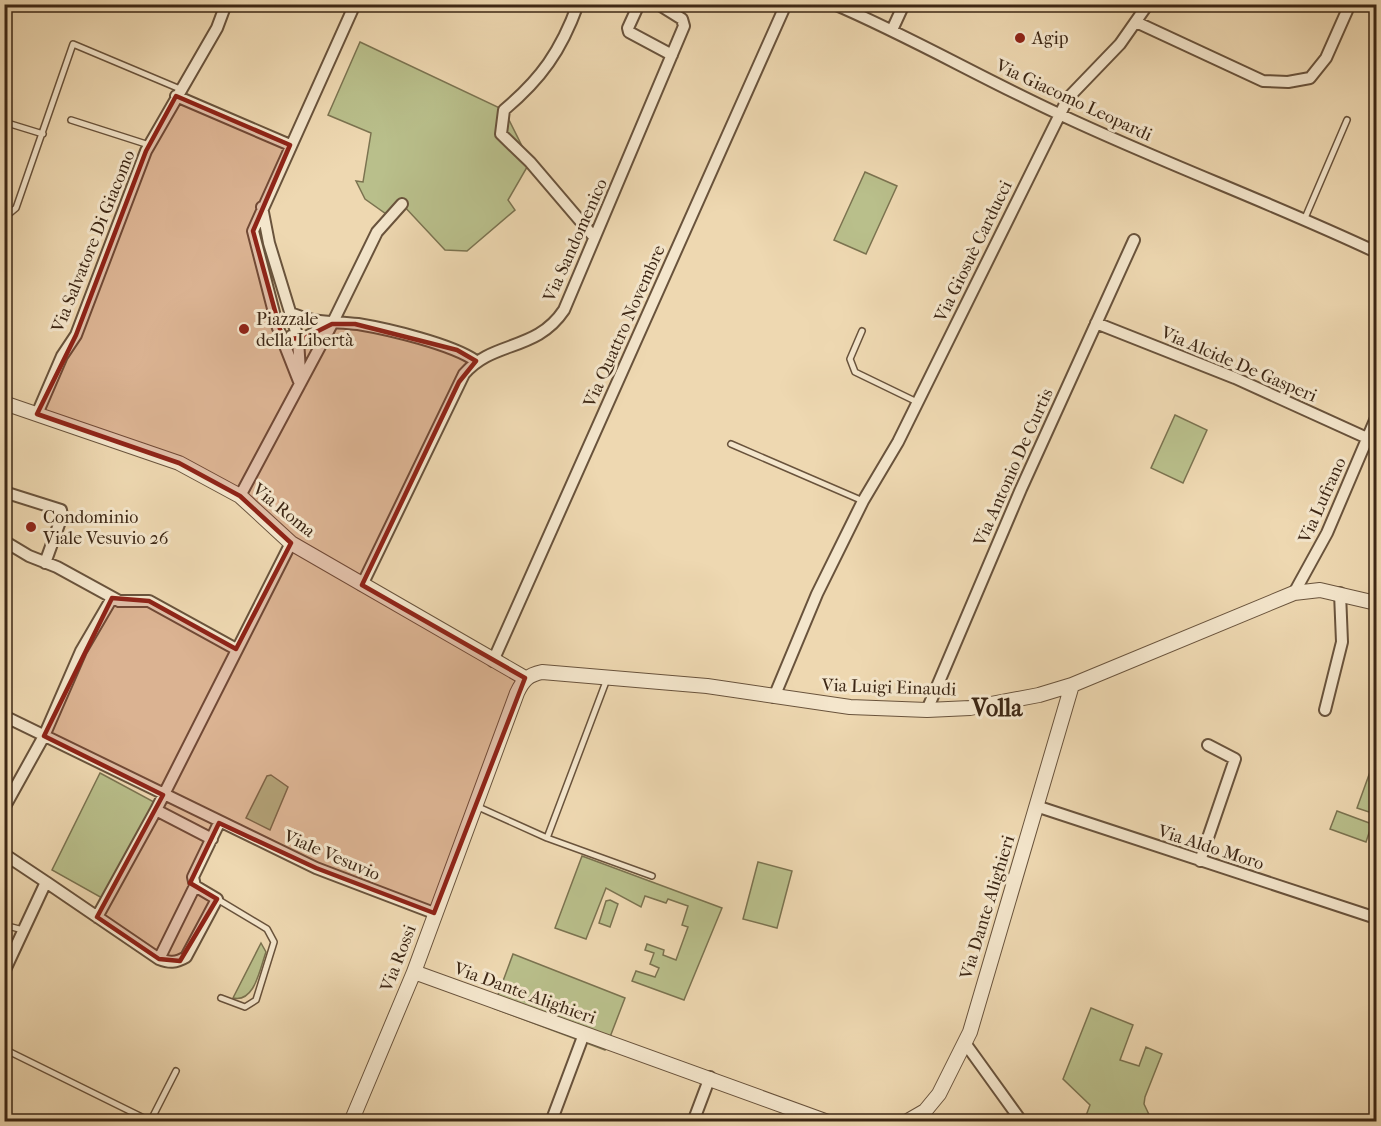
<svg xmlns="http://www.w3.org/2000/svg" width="1381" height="1126" viewBox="0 0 1381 1126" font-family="'IM FELL French Canon',serif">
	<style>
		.green { fill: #b9bf8b; stroke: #7b7350; stroke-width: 1.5 }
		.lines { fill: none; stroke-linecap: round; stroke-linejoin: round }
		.service-casing { stroke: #69533c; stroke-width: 8 }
		.minor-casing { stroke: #69533c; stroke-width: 14 }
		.tertiary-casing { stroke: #69533c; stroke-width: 16 }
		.service { stroke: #f4e6cc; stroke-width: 5 }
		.minor { stroke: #f4e6cc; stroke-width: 10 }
		.tertiary { stroke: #f4e6cc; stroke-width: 14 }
		.marked { fill: #8f2418; fill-opacity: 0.2; stroke: #8f2418; stroke-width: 4.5; stroke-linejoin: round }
		.poi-dot { fill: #8f2418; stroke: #f4e6cc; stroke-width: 2 }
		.labels { text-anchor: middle; stroke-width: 6; stroke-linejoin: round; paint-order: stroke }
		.poi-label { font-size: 18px; fill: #3d2715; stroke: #f4e6cc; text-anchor: start }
		.street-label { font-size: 18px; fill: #3d2715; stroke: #f4e6cc }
		.district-label { font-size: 24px; font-weight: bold; fill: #3d2715; stroke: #f4e6cc }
	</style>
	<rect width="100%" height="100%" fill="#eed8b1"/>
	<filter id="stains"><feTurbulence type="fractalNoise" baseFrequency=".00333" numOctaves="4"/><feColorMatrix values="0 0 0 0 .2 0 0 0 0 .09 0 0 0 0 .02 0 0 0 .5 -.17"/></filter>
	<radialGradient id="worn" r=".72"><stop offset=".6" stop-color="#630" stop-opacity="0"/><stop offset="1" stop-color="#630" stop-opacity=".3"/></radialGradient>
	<!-- green -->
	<path class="green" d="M360 42 504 110 530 162 508 200 515 210 467 251 445 250 402 204 389 216 365 199 356 181 363 182 371 133 328 115Z
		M865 172 897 186 866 254 834 240Z
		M1175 415 1207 430 1183 483 1151 468Z
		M1370 772 1376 774 1375 814 1357 808Z
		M100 773 154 802 102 898 52 870Z
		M271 775 288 787 270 830 246 818 267 776Z
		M1337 811 1372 824 1366 842 1330 829Z
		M582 856 722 908 684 1000 632 981 636 971 655 977 659 968 650 964 654 953 645 950 647 944 664 950 663 955 676 960 688 927 682 925 688 906 668 899 666 903 645 896 641 907 606 888 586 939 555 928Z
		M758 862 792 871 777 928 743 919Z
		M610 900 618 904 610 927 599 923 606 901Z
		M261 943 266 952C260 968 255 1003 233 998Z
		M513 954 625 998 605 1050 493 1008Z
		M1091 1008 1133 1025 1120 1060 1139 1066 1146 1047 1162 1054 1145 1097 1144 1104 1152 1121H1084L1090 1105 1063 1079Z"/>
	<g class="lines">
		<defs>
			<path id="service" d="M71 120 149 145
				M4 122 43 134
				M4 218 16 208 73 44 180 89
				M1305 218 1347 120
				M862 331 850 359 855 372 917 402
				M731 444 863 501
				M476 806 547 838 652 876
				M547 838 607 679
				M217 899 267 929 274 942 256 1000 245 1007 221 998
				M4 925 23 930
				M4 1049 150 1121
				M150 1122 176 1071"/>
			<path id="minor" d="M578 4C561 51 541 79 504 110L501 134 530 162 594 237
				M639 4 628 28 629 32 672 55
				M834 4C911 37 983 79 1059 114 1163 163 1272 203 1376 252
				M1136 22 1263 81 1288 82 1310 78 1326 58 1350 4
				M892 30 904 4
				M176 96 290 145
				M262 207 269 243 298 338 300 373
				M290 313C317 324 331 321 358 324 388 329 452 344 476 361
				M1096 323 1235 378 1367 438
				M291 336 306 337 329 325
				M300 384 278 328 253 231 355 4
				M37 414 62 356 76 335 146 151 217 28 226 4
				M4 492 61 510 62 516 45 563
				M240 496 332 324 377 232 402 204
				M4 541 29 556 57 567 119 601H149L236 649
				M362 585 464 374C493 340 536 352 564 310L684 26 682 19 658 4
				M1294 593 1327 533 1376 418
				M493 661 786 4
				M774 697 817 594 863 501 898 442 1068 98 1120 44 1148 4
				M927 710 1021 489 1134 240
				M1325 710 1342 642 1340 593
				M4 716 316 868 434 913
				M1036 806 1376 918
				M4 808 44 736 81 651 112 598
				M156 810 212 839
				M4 854 46 882 4 972
				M1200 861 1235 759 1208 745
				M46 882 159 959C169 963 176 963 186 957L217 899 195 886 193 877 219 823
				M97 917 156 810 291 543
				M159 959 195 886
				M965 1043 1022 1122
				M551 1122 584 1034
				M693 1122 710 1077"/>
			<path id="tertiary" d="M4 403 179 463 240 496 291 543 525 678
				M414 972 828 1122
				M351 1122 414 972 517 693C523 680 528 675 542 672L707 686 850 707 927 710 970 708 1039 695 1072 685 1294 593 1320 590 1376 603
				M906 1122 925 1111 939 1094 970 1032 1072 685"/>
		</defs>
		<!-- service casing -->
		<use href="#service" class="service-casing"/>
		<!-- minor casing -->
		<use href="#minor" class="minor-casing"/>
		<!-- tertiary casing -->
		<use href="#tertiary" class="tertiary-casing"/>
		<!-- service -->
		<use href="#service" class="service"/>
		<!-- minor -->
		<use href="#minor" class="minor"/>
		<!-- tertiary -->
		<use href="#tertiary" class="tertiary"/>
	</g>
	<!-- marked area -->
	<path class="marked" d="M176 96 290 145 253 231 283 340 306 337 332 324H355L457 350 476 361 459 382 362 585 525 678 434 913 316 868 219 823 190 883 217 899 180 961 159 959 97 917 163 795 44 736 112 598 149 601 236 649 291 543 240 496 179 463 37 414 76 335 146 151Z"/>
	<!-- markers -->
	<g class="poi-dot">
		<circle cx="1020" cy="38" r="6"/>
		<circle cx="244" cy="329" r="6"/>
		<circle cx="31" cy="527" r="6"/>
	</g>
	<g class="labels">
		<!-- poi labels -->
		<g class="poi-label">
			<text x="1032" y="44">Agip</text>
			<text x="256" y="325">Piazzale<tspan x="256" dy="21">della Libertà</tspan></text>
			<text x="43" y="523">Condominio<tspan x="43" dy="21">Viale Vesuvio 26</tspan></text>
		</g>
		<!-- street labels -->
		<g class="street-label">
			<text transform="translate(1074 100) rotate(25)" y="6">Via Giacomo Leopardi</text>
			<text transform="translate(575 240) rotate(-66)" y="6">Via Sandomenico</text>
			<text transform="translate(93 241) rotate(-68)" y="6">Via Salvatore Di Giacomo</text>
			<text transform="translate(973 251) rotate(-64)" y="6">Via Giosuè Carducci</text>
			<text transform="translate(624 326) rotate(-66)" y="6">Via Quattro Novembre</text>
			<text transform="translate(1239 364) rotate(23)" y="6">Via Alcide De Gasperi</text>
			<text transform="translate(1013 467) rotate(-66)" y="6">Via Antonio De Curtis</text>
			<text transform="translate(1322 500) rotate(-66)" y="6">Via Lufrano</text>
			<text transform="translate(284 510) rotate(39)" y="6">Via Roma</text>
			<text transform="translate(889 687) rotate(2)" y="6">Via Luigi Einaudi</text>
			<text transform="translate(1211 847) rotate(18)" y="6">Via Aldo Moro</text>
			<text transform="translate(332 855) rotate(23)" y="6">Viale Vesuvio</text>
			<text transform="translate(987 907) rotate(-73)" y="6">Via Dante Alighieri</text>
			<text transform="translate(398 958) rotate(-69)" y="6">Via Rossi</text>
			<text transform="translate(525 993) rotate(20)" y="6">Via Dante Alighieri</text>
		</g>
		<!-- district labels -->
		<g class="district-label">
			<text x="997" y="716">Volla</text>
		</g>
	</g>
	<!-- margin -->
	<rect width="1381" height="1126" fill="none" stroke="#eed8b1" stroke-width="24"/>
	<rect x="6" y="6" width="1369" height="1114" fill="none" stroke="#3d2715" stroke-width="3"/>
	<rect x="12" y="12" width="1357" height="1102" fill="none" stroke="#3d2715" stroke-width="1.5"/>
	<rect width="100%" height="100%" filter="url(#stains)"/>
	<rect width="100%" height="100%" fill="url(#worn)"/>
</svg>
